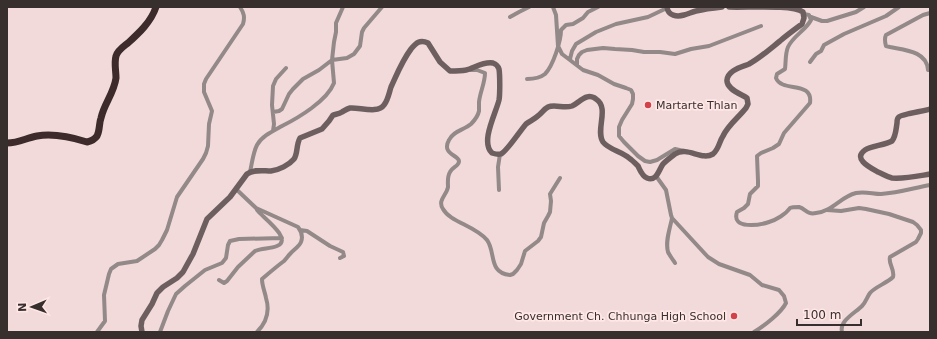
<svg xmlns="http://www.w3.org/2000/svg" width="937" height="339" viewBox="0 0 937 339" font-family="'DejaVu Sans',sans-serif">
	<style>
		.lines { fill: none; stroke-linecap: round; stroke-linejoin: round }
		.street { stroke: #928988; stroke-width: 4 }
		.secondary { stroke: #6d5f5f; stroke-width: 5.5 }
		.highway { stroke: #3c2b2a; stroke-width: 7 }
		.poi-dot { fill: #d2424b; stroke: #ffe7e6; stroke-width: 1.5 }
		.labels { text-anchor: middle; stroke-width: 3.5; stroke-linejoin: round; paint-order: stroke }
		.poi-label { font-size: 11px; fill: #372f2e; stroke: #ffe7e6; text-anchor: start }
	</style>
	<rect width="100%" height="100%" fill="#f1dad9"/>
	<g class="lines">
		<!-- street -->
		<path class="street" d="M553 7 556 15 558 46 562 54 583 70 598 75 614 84 626 88 631 90 633 94V99L632 104 622 120 619 127V136L624 142 638 156 645 161 650 162 657 160 675 149 684 151
			M930 13 923 15 886 35C884 39 885 42 886 46L890 47C904 50 927 51 928 70H930
			M804 14 809 15 811 20C806 30 793 36 788 47 785 54 786 62 785 69L777 74 776 78C782 93 813 80 810 103L784 133 779 144 773 148 761 153 757 156 758 181V186L750 194 748 204 744 208 737 212C731 230 760 225 769 222 776 220 786 214 790 208 792 207 796 207 799 207 806 209 807 215 816 213 833 211 840 197 856 193 865 191 873 194 881 194 898 193 914 188 930 185
			M510 17 519 12 529 7
			M811 17 822 21H827L856 12 864 7
			M570 59 572 51 576 44 596 32 616 24 648 17 667 8
			M810 62 816 54 821 51 824 45 844 34 886 16 899 7
			M577 65V59L579 55 582 52 587 50 603 48 615 49 632 50 644 52H660L675 54 691 49 709 46 761 26
			M470 70H477L485 73C485 83 480 92 479 102 479 105 479 109 479 111 478 116 474 121 471 124 464 130 453 131 449 140 440 156 464 155 458 164 456 167 452 168 450 172 447 177 448 182 448 187 447 195 437 200 443 209 450 222 476 226 487 240 496 252 488 273 510 275L513 274 517 270 521 264 525 251 538 241 541 237 544 223 548 216 550 212 551 201 550 194 560 178
			M527 79C533 79 540 78 545 74 553 66 561 41 561 30L566 25 573 24 583 18 588 12 598 7
			M273 112 279 111 282 109 289 94 293 89 303 79 319 70 332 60 347 58 354 54 360 46 362 32 364 28 382 7
			M273 131 274 124 272 105 273 86 276 79 286 68
			M250 172C252 163 253 153 257 145 262 136 273 131 282 126 298 118 327 101 334 83L332 60 334 42 336 32V23L343 7
			M656 176 666 190 671 215 672 218 708 257 719 264 750 275 762 285 779 290 784 296 786 303C781 313 764 326 754 332
			M236 189 256 208 298 227C301 231 303 237 301 242 299 247 293 250 290 254 288 256 286 259 284 261 276 267 269 273 262 279 262 286 265 292 266 298 270 311 266 323 257 332
			M499 190 498 167 500 154
			M827 210 841 211 859 208 866 209 889 214 913 222 917 225 921 230V233L918 239 916 242 890 257C888 264 895 269 893 277 887 283 875 287 870 293 867 297 866 302 862 306 855 313 839 321 842 332
			M672 218C670 229 665 241 668 252 670 256 673 260 675 263
			M300 230 307 231 330 246 343 252 344 256 340 258
			M219 280 224 283 227 281 238 267 255 251C262 248 270 249 277 246 294 239 261 216 257 210
			M97 332 105 321 104 295 109 274 111 269 118 264 137 261 155 249 159 245 162 240 167 230 177 197 203 159 206 153 208 146 209 124 212 111 204 92V84L206 79 243 24C245 17 244 13 240 7
			M160 332 168 311 176 294 185 286 205 270 222 263 226 258 228 245 230 241 239 239 282 238"/>
		<!-- secondary -->
		<path class="secondary" d="M667 7C668 16 677 17 684 15 688 14 692 12 696 11 705 9 713 8 722 7
			M930 109C925 111 901 114 899 117 897 118 897 121 897 123 896 129 896 136 892 141 885 145 871 146 865 150 852 159 871 168 878 172 883 174 887 177 892 178 905 179 918 176 930 174
			M142 332 141 326 142 320 152 304 157 293 163 287 177 278 183 272 193 254 207 219 230 197 247 174C254 169 263 171 271 171 279 170 289 165 294 159 298 153 296 145 300 138L322 129 329 121 333 115C336 114 339 114 342 112 344 111 346 109 350 108 359 107 378 114 384 105 388 100 389 93 391 87 397 74 402 61 411 49 416 43 420 39 428 43L440 62 450 71C456 71 461 71 466 70 474 68 484 61 493 63 496 64 498 66 499 69 500 75 500 95 499 100 496 113 480 142 492 153 495 154 498 155 501 154 507 151 520 131 526 124 530 121 535 119 539 115 542 113 544 109 548 107 550 106 551 106 554 106 560 106 566 108 572 106 577 104 582 98 587 97 590 96 594 97 596 99 610 108 595 130 603 142 608 149 622 152 629 158 632 160 635 163 638 166 640 170 642 176 647 178 657 182 659 169 663 164 667 160 671 157 675 154 688 146 701 161 713 154 719 149 719 142 723 136 728 125 739 117 746 108L748 104 747 98C741 94 726 89 727 80 728 70 742 67 749 64 760 58 770 49 780 41 787 35 794 30 802 24L804 18 803 12C792 4 745 8 729 7"/>
		<!-- highway -->
		<path class="highway" d="M7 143C19 143 26 138 37 136 54 133 71 137 87 142 91 141 95 139 97 136 100 130 99 123 101 118 104 104 114 93 116 78 116 71 114 63 116 56 118 50 123 47 128 43 139 33 151 22 156 7"/>
	</g>
	<!-- markers -->
	<g class="poi-dot">
		<circle cx="648" cy="105" r="4"/>
		<circle cx="734" cy="316" r="4"/>
	</g>
	<g class="labels">
		<!-- poi labels -->
		<g class="poi-label">
			<text x="656" y="109">Martarte Thlan</text>
			<text x="726" y="320" text-anchor="end">Government Ch. Chhunga High School</text>
		</g>
	</g>
	<!-- border -->
	<rect width="937" height="339" fill="none" stroke="#372f2e" stroke-width="16"/>
	<!-- north arrow -->
	<g transform="translate(32 307) rotate(268)" stroke="#ffe7e6" stroke-width="3" paint-order="stroke">
	<path d="M0-3L7 15L0 10L-7 15Z" fill="#372f2e"/>
	<text y="-6" font-size="11" font-weight="bold" text-anchor="middle" fill="#372f2e">N</text>
	</g>
	<!-- scale -->
	<path d="M797 319v6h64v-6" fill="none" stroke="#372f2e" stroke-width="2"/>
	<text x="803" y="319" font-size="12" fill="#372f2e" stroke="#ffe7e6" stroke-width="3" paint-order="stroke">100 m</text>
</svg>
